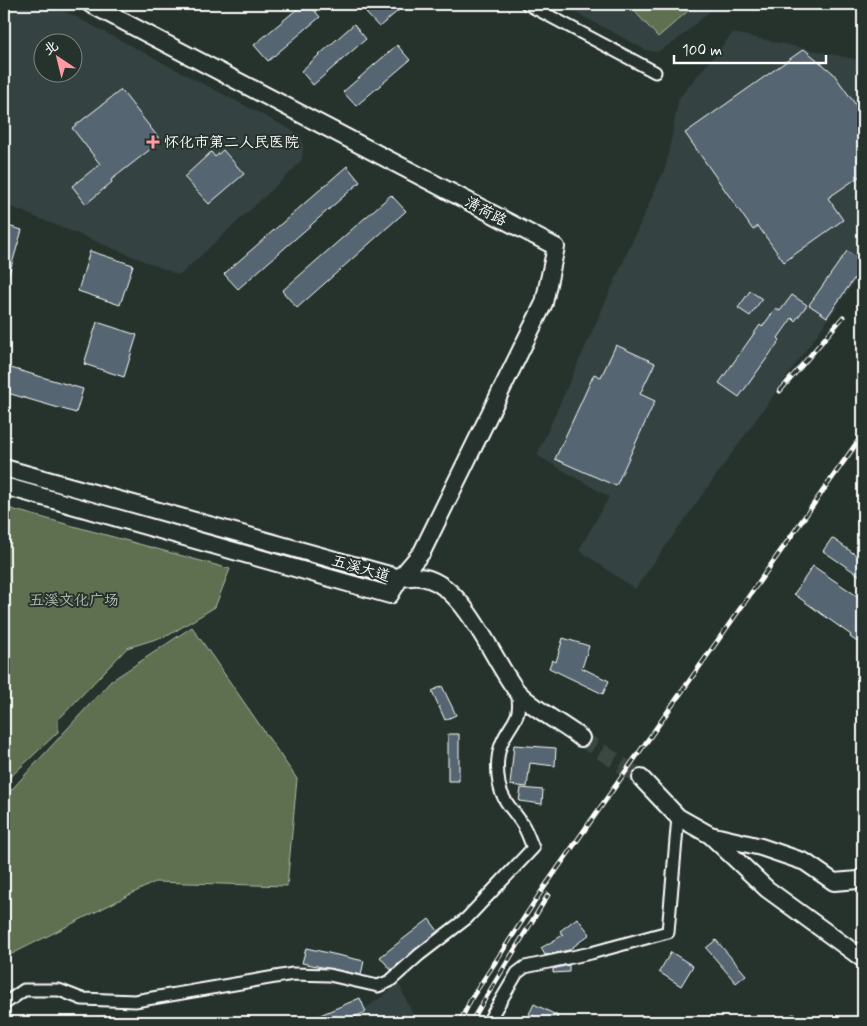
<svg xmlns="http://www.w3.org/2000/svg" width="867" height="1026" viewBox="0 0 867 1026" font-family="Mynerve,'LXGW WenKai TC',sans-serif">
	<style>
		.built { fill: #344242; fill-rule: evenodd }
		.green { fill: #5f6f51; stroke: #afb7a8 }
		.building { fill: #546672; stroke: #fff }
		.lines { fill: none; stroke-linecap: round; stroke-linejoin: round }
		.secondary-tunnel { stroke: #3c4742; stroke-width: 16; stroke-dasharray: 16 8; stroke-linecap: butt }
		.street-casing { stroke: #fff; stroke-width: 15 }
		.secondary-casing { stroke: #fff; stroke-width: 20 }
		.street { stroke: #26332d; stroke-width: 11 }
		.secondary { stroke: #26332d; stroke-width: 16 }
		.rail-casing { stroke: #fff; stroke-width: 5 }
		.rail { stroke: #26332d; stroke-width: 3; stroke-dasharray: 9; stroke-linecap: butt }
		.poi-dot { fill: #ff9aa2; stroke: #26332d; stroke-width: 2 }
		.labels { text-anchor: middle; stroke-width: 4; stroke-linejoin: round; paint-order: stroke }
		.poi-label { font-size: 15px; fill: #fff; stroke: #26332d; text-anchor: start }
		.street-label { font-size: 15px; fill: #fff; stroke: #26332d }
		.park-label { font-size: 15px; fill: #b7beb1; stroke: #26332d }
	</style>
	<rect width="100%" height="100%" fill="#26332d"/>
	<filter id="ink" filterUnits="userSpaceOnUse"><feTurbulence type="fractalNoise" baseFrequency=".02" numOctaves="2"/><feDisplacementMap in="SourceGraphic" scale="10" xChannelSelector="R" yChannelSelector="G"/><feConvolveMatrix kernelMatrix="1 2 1 2 8 2 1 2 1" color-interpolation-filters="sRGB"/></filter>
	<g filter="url(#ink)">
		<!-- built -->
		<path class="built" d="M4 4H51L301 135 303 148 302 159 294 169 181 274H176L4 204ZM42 42H72V72H42Z
			M560 4H718L676 41 657 52 646 50Z
			M733 33 863 61V270L635 589 579 550 609 497 537 455 666 166 679 98Z
			M399 984 416 1022H347Z"/>
		<!-- green -->
		<path class="green" d="M628 4H696L658 37Z
			M4 507 230 569 215 607 169 635 127 648 58 720V732L4 783Z
			M192 627 297 779 287 886 155 882 4 958V798L111 681Z"/>
		<!-- building -->
		<path class="building" d="M303 4H309L320 17 268 61 254 45Z
			M377 4H406L379 27 366 13Z
			M354 24 366 39 313 85 301 71Z
			M397 45 410 60 356 106 343 92Z
			M804 49 833 73 863 115V174L828 198 843 220 784 262 758 226 753 230 685 133Z
			M121 90 161 141 111 180 112 182 86 204 72 186 100 164 72 128Z
			M223 150 244 174 209 204 184 177 211 152 215 157Z
			M347 166 360 182 238 289 224 274Z
			M391 195 406 211 297 308 282 291Z
			M4 225 22 230 6 284H4Z
			M90 251 133 265 120 305 78 291Z
			M847 251 863 262V266L827 317 809 305Z
			M750 291 762 299 750 316 738 308Z
			M792 295 807 305 795 321 792 318 778 338 780 340 739 397 719 383 760 325 762 327 776 308 780 311Z
			M97 322 137 335 124 377 84 364Z
			M616 345 655 363 640 394 655 401 616 486 555 459 594 374 601 377Z
			M4 366 83 389 76 413 4 392Z
			M832 538 863 560V578L823 551Z
			M813 566 863 600V646L850 637 851 635 794 594Z
			M563 638 589 646 582 668 609 681 603 694 549 668 552 660 556 662Z
			M442 686 456 715 445 720 432 691Z
			M448 734H459V781H448Z
			M514 745 556 748 555 766 530 763 527 787 510 785Z
			M521 788 543 790 542 804 519 801Z
			M577 918 590 934 569 950 545 955 541 948 563 935 560 931Z
			M429 919 438 931 391 970 380 957Z
			M716 940 746 975 736 983 706 948Z
			M306 948 364 961 361 975 302 963Z
			M671 952 693 966 681 986 659 972Z
			M569 965V972L553 973V969Z
			M360 998 366 1012 342 1022H304Z
			M534 1004 558 1016 555 1022H545L529 1014Z
			M792 1014 817 1018V1022H791Z"/>
		<g class="lines">
			<!-- secondary-tunnel -->
			<path class="secondary-tunnel" d="M581 738 641 778"/>
			<defs>
				<path id="street" d="M527 4 655 72
					M4 1004 24 990H59L82 999 135 1001 293 974 329 975 378 986 390 981 419 955 467 918 533 848C530 841 528 834 524 827 516 812 502 802 499 784 497 772 497 756 501 745 510 721 523 721 517 692
					M488 1022 517 973 525 967 591 953 668 932 678 817"/>
				<path id="secondary" d="M4 468 400 578C406 578 413 576 419 577 463 580 492 659 516 690 529 706 564 725 581 738
					M4 486 390 595 400 578 422 552 544 303 556 247 90 4
					M641 778 678 817 710 835 767 889 863 959
					M710 835 761 847 805 862 834 882 858 880 863 877"/>
			</defs>
			<!-- street casing -->
			<use href="#street" class="street-casing"/>
			<!-- secondary casing -->
			<use href="#secondary" class="secondary-casing"/>
			<!-- street -->
			<use href="#street" class="street"/>
			<!-- secondary -->
			<use href="#secondary" class="secondary"/>
			<defs>
				<path id="rail" d="M780 391 843 317
					M460 1022 471 999 543 889 863 434
					M471 1022 548 895"/>
			</defs>
			<!-- rail casing -->
			<use href="#rail" class="rail-casing"/>
			<!-- rail -->
			<use href="#rail" class="rail"/>
		</g>
	</g>
	<!-- markers -->
	<path class="poi-dot" d="M150.5 134.5h5v5h5v5h-5v5h-5v-5h-5v-5h5z"/>
	<g class="labels">
		<!-- poi labels -->
		<g class="poi-label">
			<text x="164" y="147">怀化市第二人民医院</text>
		</g>
		<!-- street labels -->
		<g class="street-label">
			<text transform="translate(486 211) rotate(28)" y="5">清荷路</text>
			<text transform="translate(361 568) rotate(16)" y="5">五溪大道</text>
		</g>
		<!-- park labels -->
		<g class="park-label">
			<text x="74" y="605">五溪文化广场</text>
		</g>
	</g>
	<!-- margin -->
	<rect width="867" height="1026" fill="none" stroke="#26332d" stroke-width="20"/>
	<rect x="10" y="10" width="847" height="1006" fill="none" stroke="#fff" stroke-width="2" filter="url(#ink)"/>
	<!-- north arrow -->
	<g transform="translate(58 58) rotate(325)"><circle r="24" fill="#26332d" stroke="#7d8581"/>
	<path d="M0-4L9 19L0 12L-9 19Z" fill="#ff9aa2"/>
	<text y="-8" font-size="14" font-weight="bold" text-anchor="middle" fill="#ffffff">北</text>
	</g>
	<!-- scale -->
	<path d="M674 55v8h152v-8" fill="none" stroke="#ffffff" stroke-width="2.5"/>
	<text x="682" y="55" font-size="15" fill="#ffffff" stroke="#26332d" stroke-width="4" paint-order="stroke">100 m</text>
</svg>
